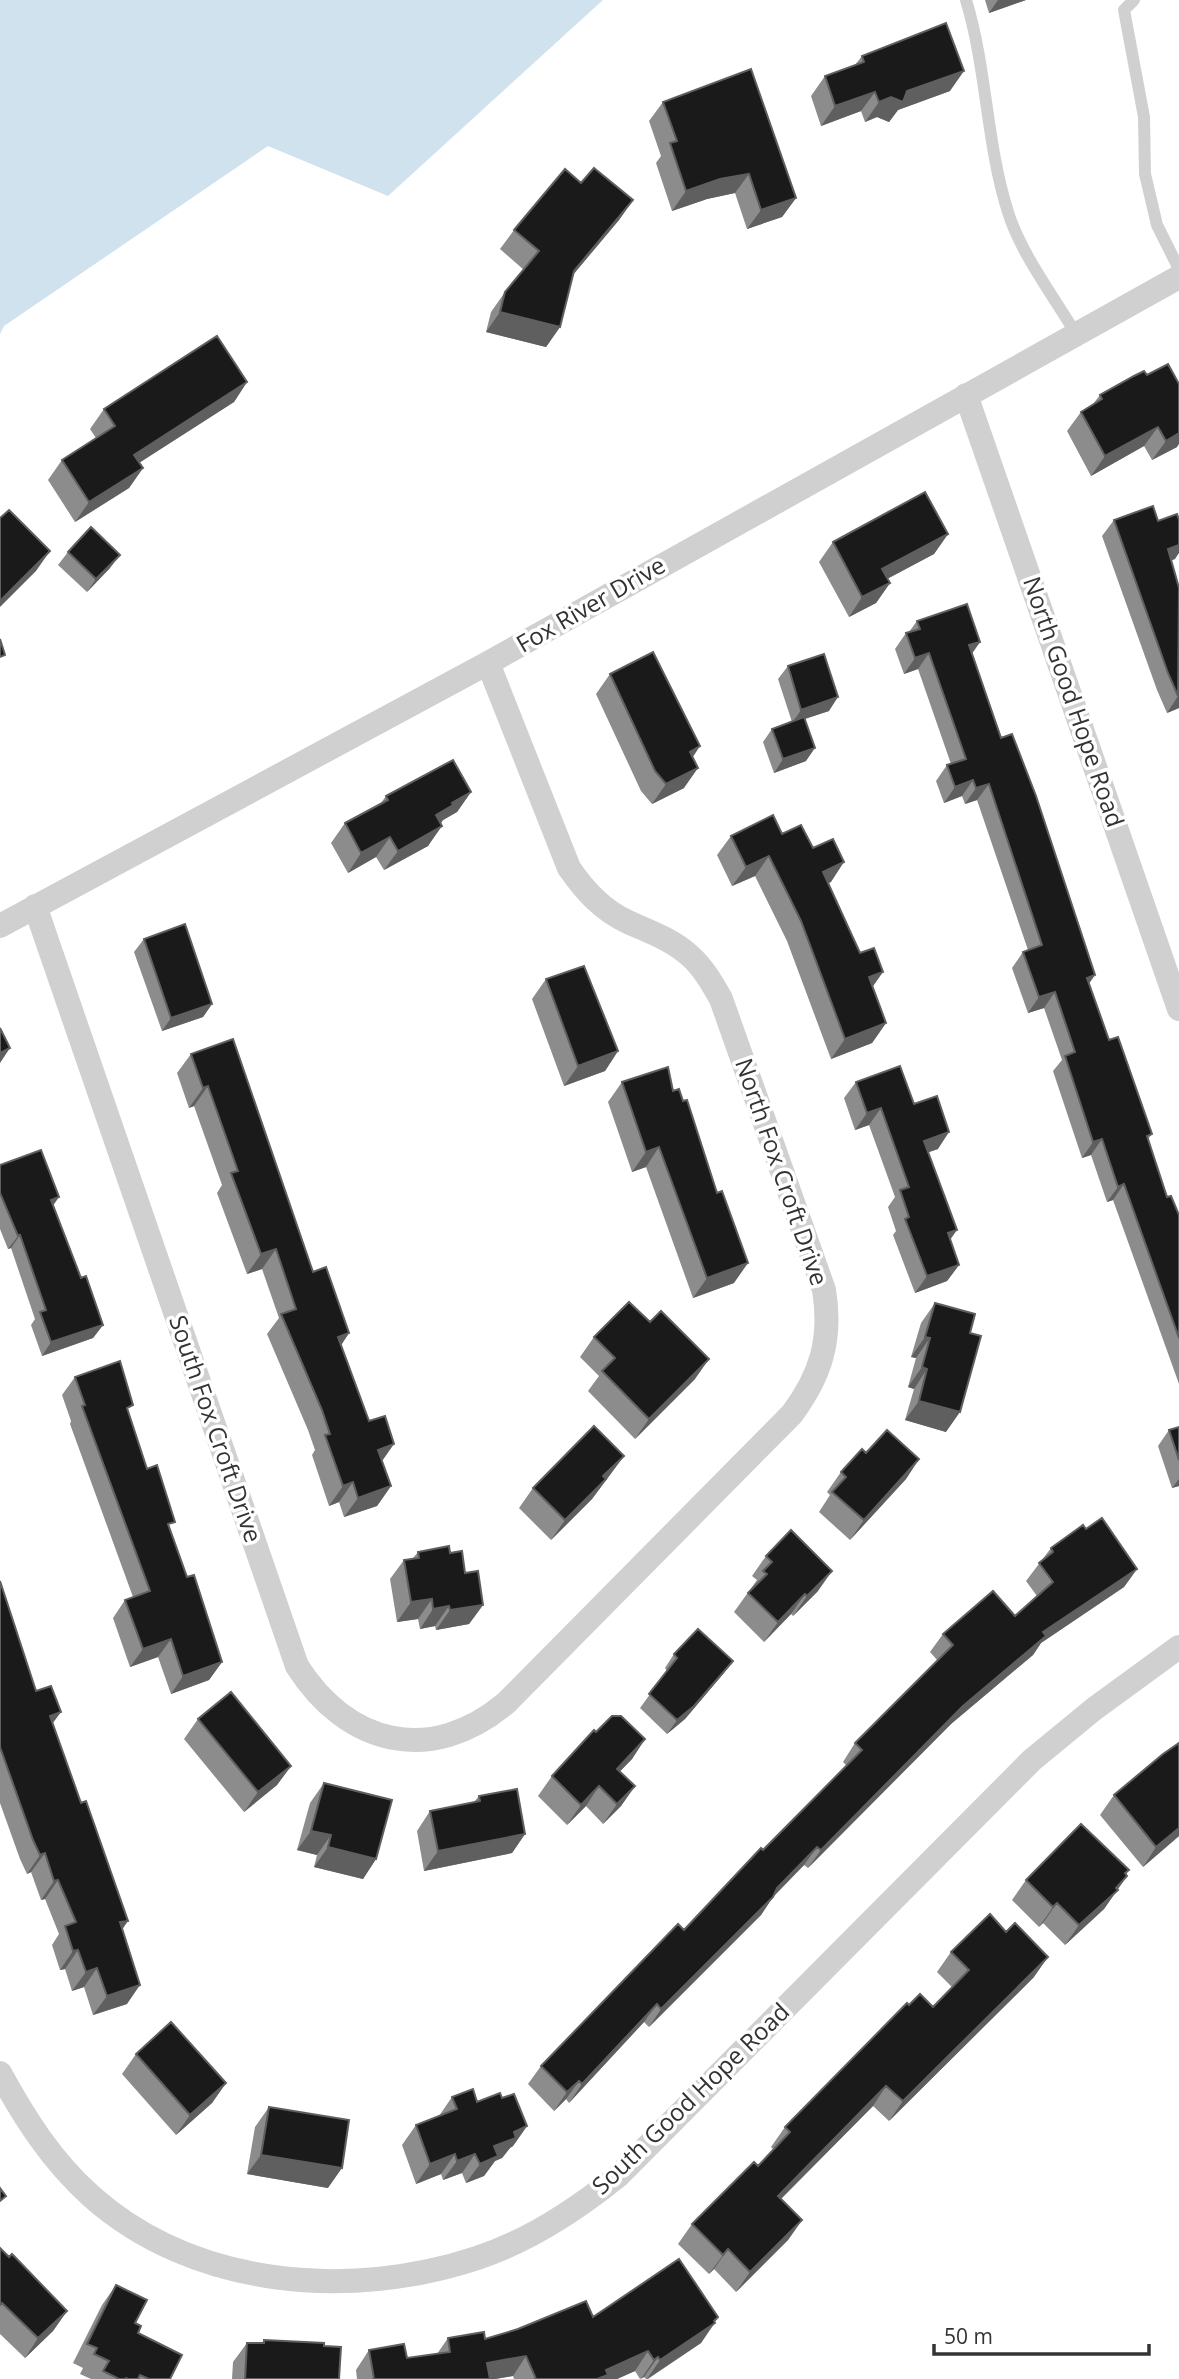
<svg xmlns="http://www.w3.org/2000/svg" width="1179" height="2379" viewBox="0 0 1179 2379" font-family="'Open Sans',sans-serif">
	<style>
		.water { fill: #cfe2ee }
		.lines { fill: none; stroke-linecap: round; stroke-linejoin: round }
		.lane { stroke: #d0d0d0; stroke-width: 12 }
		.street { stroke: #d0d0d0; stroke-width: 24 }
		.wall { fill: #8c8c8c }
		.shaded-wall { fill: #5f5f5f }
		.building { fill: #1a1a1a; stroke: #5f5f5f; stroke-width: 2 }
		.labels { text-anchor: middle; stroke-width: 7; stroke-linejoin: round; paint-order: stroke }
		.street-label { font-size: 24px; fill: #333; stroke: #fff }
	</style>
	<rect width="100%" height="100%" fill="#fff"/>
	<!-- water -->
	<path class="water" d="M0 0H603L388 196 268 146 4 326 0 334Z"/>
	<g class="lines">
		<!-- lane -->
		<path class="lane" d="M966 0C987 69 986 143 1008 212 1020 252 1054 297 1076 334
			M1134 0 1124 10 1144 117 1145 174 1157 225 1179 269"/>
		<!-- street -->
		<path class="street" d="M966 395 1179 1009
			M35 906 297 1666C347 1745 431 1766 506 1703L792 1414C821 1375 832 1339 824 1290L721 999C712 983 703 967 689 955 671 939 650 932 628 922 602 910 585 891 569 868L488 663
			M0 926 488 663 1179 277
			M0 2073C25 2119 52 2161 91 2196 194 2288 351 2300 477 2258 529 2241 576 2210 618 2176L1032 1760 1094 1709 1179 1647"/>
	</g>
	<!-- wall -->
	<path class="wall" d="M985 0H1026L989 13Z
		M862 56 950 91 898 110 889 122 877 117 865 122 861 111 821 126 811 96 825 76 855 65Z
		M663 102 796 198 782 217 747 229 735 193 707 199 672 211 656 163 661 156 649 121Z
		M581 183 633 200 619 220 573 275 560 327 546 347 486 332 491 312 505 292 524 270 500 249 514 230Z
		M1144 371 1177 447 1152 460 1144 446 1091 476 1067 431 1081 412 1093 404 1100 395Z
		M247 382 234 402 139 463 143 468 129 488 75 522 48 480 62 460 96 438 90 429 104 409Z
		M1114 520 1158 521 1175 559 1171 560 1179 588V709V708L1167 713 1157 690 1102 536Z
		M948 534 934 554 887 579 890 583 876 603 849 617 819 562 833 542Z
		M68 552 110 568 87 592 58 565Z
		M917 621 980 642 972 654 1109 1040 1152 1134 1148 1139 1167 1197 1179 1215V1384L1113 1200 1107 1202 1091 1155 1082 1158 1053 1071 1062 1060 1044 1008 1028 1013 1012 968 1023 952 1028 950 977 800 965 804 962 796 944 803 936 781 947 765 951 764 918 669 904 674 895 649 906 633 909 632Z
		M788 666 829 711 805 719 806 761 774 773 763 742 772 729 792 722 778 679Z
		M610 674 692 758 684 788 652 804 641 791 596 694Z
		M471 792 457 812 443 820 428 846 384 870 376 857 348 873 331 843 345 823 381 803 386 796Z
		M782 834 831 882 828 883 872 987 886 1023 872 1043 831 1059 787 941 755 876 732 886 717 855 731 836Z
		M144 939 212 1004 203 1017 162 1031 134 952Z
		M546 979 618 1051 605 1071 564 1086 532 999Z
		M191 1054 313 1272 349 1333 341 1345 391 1486 377 1506 344 1517 339 1502 329 1506 312 1455 315 1450 308 1430 267 1334 279 1318 262 1269 247 1274 217 1193 222 1185 194 1106 189 1108 177 1073Z
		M622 1082 673 1091 734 1283 693 1298 646 1167 632 1172 608 1102Z
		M856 1082 914 1104 938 1149 928 1152 950 1240 959 1265 947 1281 915 1293 893 1235 896 1231 888 1207 895 1197 869 1125 855 1130 844 1098Z
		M0 1165 53 1205 81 1278 103 1325 93 1338 42 1356 31 1325 35 1319 11 1248 8 1249 0 1229Z
		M935 1303 946 1432 905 1420 914 1389 908 1387 916 1358 911 1357 921 1323Z
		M594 1337 695 1379 635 1439 588 1391 599 1376 580 1357Z
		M75 1377 128 1412 147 1469 187 1577 222 1662 209 1680 171 1694 158 1657 130 1667 113 1618 125 1600 133 1597 70 1424 71 1421 62 1395Z
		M1179 1427V1486L1172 1488 1158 1446 1169 1430Z
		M866 1453 919 1459 906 1479 850 1540 819 1512 830 1495 827 1492 841 1472Z
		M624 1456 592 1499 551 1540 519 1508 533 1488Z
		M1086 1529 1137 1569 1124 1587 1041 1643 1033 1655 951 1724 808 1868 804 1865 773 1897 761 1915 649 2027 644 2022 569 2103 566 2099 554 2111 528 2084 541 2066 684 1930 847 1766 843 1762 855 1743 938 1661 930 1652 943 1634 1015 1616 1037 1596 1026 1581 1051 1548Z
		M418 1552 450 1553 465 1573 483 1605 469 1624 436 1630 435 1626 420 1629 418 1619 397 1622 390 1579 404 1560 413 1558Z
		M766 1556 818 1591 793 1616 791 1614 764 1642 734 1612 757 1580 752 1576Z
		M0 1581 36 1691 53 1723 122 1929 127 2004 93 2015 84 1987 72 1991 65 1969 60 1970 52 1945 59 1934 45 1899 41 1900 31 1872 27 1874 20 1859 0 1803Z
		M674 1654 723 1674 685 1719 667 1734 640 1708 667 1671 665 1668Z
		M198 1719 291 1766 277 1785 244 1812 184 1739Z
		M596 1732 645 1739 632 1759 619 1772 635 1786 621 1806 603 1824 586 1806 567 1825 538 1796 552 1776Z
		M324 1783 376 1859 363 1879 314 1867 317 1855 297 1850 310 1803Z
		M1114 1795 1179 1836 1143 1867 1100 1815Z
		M479 1796 525 1834 512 1853 424 1871 417 1831 430 1811 474 1802Z
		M1127 1876 1104 1909 1065 1945 1043 1923 1039 1927 1012 1900 1026 1880Z
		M951 1952 1034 1977 889 2121 873 2106 781 2199 802 2220 788 2240 736 2292 714 2269 709 2274 678 2244 692 2224 758 2166 774 2150 771 2147 785 2127 909 2005 933 2007 952 1987 937 1972Z
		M136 2054 226 2083 212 2103 176 2135 122 2074Z
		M452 2097 477 2102 502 2098 527 2126 513 2146 510 2148 502 2158 495 2161 484 2176 466 2183 462 2173 443 2180 441 2174 416 2184 402 2145 416 2125 439 2116Z
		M269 2107 328 2188 247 2174 255 2127Z
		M0 2248 67 2311 53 2331 25 2358 0 2334Z
		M116 2285 135 2323 138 2333 170 2379H91L80 2374 83 2368 73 2363 102 2305Z
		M593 2317 715 2322V2323L701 2343 648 2379H646L644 2377 640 2379 635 2371 617 2379H514L513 2376 495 2379H357L356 2370 369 2350 407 2358 437 2354 448 2338 485 2339Z
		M264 2340 324 2346 339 2379H232L233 2362 247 2343H262Z"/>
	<!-- shaded-wall -->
	<path class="shaded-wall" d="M998 0H1026L989 13Z
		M964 71 950 91 898 110 889 122 877 117 865 122 879 102Z
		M875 92 861 111 821 126 835 106Z
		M749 174 735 193 707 199 672 211 686 191 720 179Z
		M796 198 782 217 747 229 761 210Z
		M633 200 619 220 560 290 574 271Z
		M500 312 560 327 546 347 486 332Z
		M247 382 234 402 120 475 134 455Z
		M1158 427 1144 446 1091 476 1105 456Z
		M1179 433V444L1177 447 1152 460 1166 441Z
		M143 468 129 488 75 522 89 502Z
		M948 534 934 554 868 589 882 569Z
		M1179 545V553L1175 559 1156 566 1168 549Z
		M50 551 36 571 0 607V601Z
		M120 555 110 568 87 592 96 579Z
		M890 583 876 603 849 617 862 597Z
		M980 642 969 657V645Z
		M929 653 918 669 904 674 915 658Z
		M1179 696V708L1167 713 1178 696Z
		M838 697 829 711 792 723 801 710Z
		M700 746 687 766 690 752Z
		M815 748 806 761 774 773 783 759Z
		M698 768 684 788 652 804 666 784Z
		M973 780 962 796 944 803 955 787Z
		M989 784 977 800 965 804 976 788Z
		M471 792 457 812 443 820 439 825 436 815 452 803Z
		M442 826 428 846 384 870 398 851Z
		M390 837 376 857 348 873 361 853Z
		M769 856 755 876 732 886 746 867Z
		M844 862 831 882 809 892 823 872Z
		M883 972 869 992V977Z
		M1095 975 1084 991 1087 978Z
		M1055 992 1044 1008 1028 1013 1039 997Z
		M212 1004 203 1017 162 1031 171 1018Z
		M886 1023 872 1043 831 1059 845 1039Z
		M10 1048 0 1063V1053Z
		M618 1051 605 1071 564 1086 578 1066Z
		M208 1086 194 1106 189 1108 203 1088Z
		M881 1108 869 1125 855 1130 867 1113Z
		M949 1132 938 1149 912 1158 924 1141Z
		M1102 1139 1091 1155 1082 1158 1093 1142Z
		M659 1147 646 1167 632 1172 646 1152Z
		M1124 1184 1113 1200 1107 1202 1118 1187Z
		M59 1197 50 1210 51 1200Z
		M957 1230 945 1247 948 1233Z
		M20 1235 11 1248 8 1249 18 1236Z
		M276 1249 262 1269 247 1274 261 1254Z
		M748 1263 734 1283 693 1298 707 1278Z
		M959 1265 947 1281 915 1293 927 1276Z
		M103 1325 93 1338 42 1356 51 1342Z
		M349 1333 336 1353 338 1337Z
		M925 1337 930 1338 916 1358 911 1357Z
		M709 1359 695 1379 635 1439 649 1419Z
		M922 1367 927 1369 914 1389 908 1387Z
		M919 1401 960 1412 946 1432 905 1420Z
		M394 1444 380 1464 378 1450Z
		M624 1456 592 1499 551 1540 565 1520 603 1476Z
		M919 1459 906 1479 850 1540 864 1520Z
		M1179 1479V1486L1172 1488Z
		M353 1482 339 1502 329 1506 343 1486Z
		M391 1486 377 1506 344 1517 358 1498Z
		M1137 1569 1124 1587 1041 1643 1033 1655 951 1724 808 1868 821 1850 963 1706 1043 1632Z
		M832 1571 818 1591 793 1616 807 1596Z
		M805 1594 791 1614 764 1642 778 1622Z
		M432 1599 418 1619 397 1622 411 1602Z
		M483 1605 469 1624 436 1630 450 1610Z
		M449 1606 435 1626 420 1629 433 1609Z
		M171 1639 158 1657 130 1667 143 1649Z
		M733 1661 723 1674 685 1719 667 1734 677 1720Z
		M222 1662 209 1680 171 1694 183 1676Z
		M61 1712 47 1731 50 1716Z
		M645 1739 632 1759 603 1789 617 1769Z
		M291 1766 277 1785 244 1812 258 1792Z
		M599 1786 586 1806 567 1825 581 1805Z
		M635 1786 621 1806 603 1824 617 1804Z
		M1179 1828V1836L1143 1867 1156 1847Z
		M311 1831 331 1835 317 1855 297 1850Z
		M525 1834 512 1853 424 1871 438 1851Z
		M328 1847 376 1859 363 1879 314 1867Z
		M817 1847 804 1865 773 1897 761 1915 649 2027 661 2009Z
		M45 1853 31 1872 27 1874 40 1855Z
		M1129 1870 1119 1885 1127 1876 1104 1909 1065 1945 1079 1925Z
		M58 1880 45 1899 41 1900 54 1881Z
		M1057 1903 1043 1923 1039 1927 1053 1907Z
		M128 1921 115 1940 120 1922Z
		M78 1950 65 1969 60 1970 73 1951Z
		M1048 1957 1034 1977 889 2121 903 2101Z
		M97 1968 84 1987 72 1991 86 1972Z
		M140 1985 127 2004 93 2015 107 1996Z
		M657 2004 644 2022 569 2103 582 2084Z
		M579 2081 566 2099 554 2111 567 2092Z
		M226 2083 212 2103 176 2135 190 2115Z
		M886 2086 873 2106 764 2216 778 2196Z
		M527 2126 513 2146 510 2148 502 2158 495 2161 484 2176 466 2183 480 2164 494 2146 514 2132Z
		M455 2154 441 2174 416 2184 430 2164Z
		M475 2154 462 2173 443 2180 457 2161Z
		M261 2155 342 2168 328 2188 247 2174Z
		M802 2220 788 2240 736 2292 750 2272Z
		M728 2249 714 2269 709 2274 723 2255Z
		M67 2311 53 2331 25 2358 38 2338Z
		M718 2317 701 2343 647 2379 660 2360Z
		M648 2351 635 2371 617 2379H597L606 2370Z
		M526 2356 513 2376 495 2379H476L487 2363Z
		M658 2357 644 2377 641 2379 654 2360Z"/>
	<!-- building -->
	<path class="building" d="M946 23 964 71 907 91 903 102 891 97 879 102 875 92 835 106 825 76 864 62 862 56Z
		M751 69 796 198 761 210 749 174 720 179 686 191 670 143 677 141 663 102Z
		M594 168 633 200 574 271 560 327 500 312 505 292 539 251 514 230 565 169 581 183Z
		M217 336 247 382 134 455 143 468 89 502 62 460 115 426 104 409Z
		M1168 364 1179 384V433L1166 441 1158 427 1105 456 1081 412 1102 399 1100 395 1134 376 1144 371 1147 375Z
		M925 492 948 534 882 569 890 583 862 597 833 542Z
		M1153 506 1158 521 1177 514 1179 520V545L1168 549 1179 588 1178 696 1168 673 1114 520Z
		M9 510 50 551 0 601V518Z
		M91 527 120 555 96 579 68 552Z
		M967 604 980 642 969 645 1001 738 1012 734 1036 796 1095 975 1087 978 1109 1040 1118 1037 1152 1134 1147 1136 1167 1197 1171 1196 1179 1215V1338L1124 1184 1118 1187 1102 1139 1093 1142 1065 1056 1075 1052 1055 992 1039 997 1023 952 1042 945 989 784 976 788 973 780 955 787 947 765 966 759 929 653 915 658 906 633 920 629 917 621Z
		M0 639 5 655 0 657Z
		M653 652 700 746 690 752 698 768 666 784 655 771 610 674Z
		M824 654 838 697 801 710 788 666Z
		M804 717 815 748 783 759 772 729Z
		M453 760 471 792 452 803 453 805 436 815 442 826 398 851 390 837 361 853 345 823 388 800 386 796Z
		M773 815 782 834 801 825 813 848 833 839 844 862 823 872 860 953 874 948 883 972 869 977 886 1023 845 1039 801 921 769 856 746 867 731 836Z
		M185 924 212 1004 171 1018 144 939Z
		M584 966 618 1051 578 1066 546 979Z
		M0 1028 10 1048 0 1053Z
		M233 1039 313 1272 326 1267 349 1333 338 1337 369 1421 385 1416 394 1444 378 1450 391 1486 358 1498 353 1482 343 1486 325 1435 330 1434 322 1410 281 1314 296 1309 276 1249 261 1254 231 1173 238 1171 208 1086 203 1088 191 1054Z
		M900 1066 914 1104 937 1096 949 1132 924 1141 957 1230 948 1233 959 1265 927 1276 905 1219 909 1217 900 1190 909 1187 881 1108 867 1113 856 1082Z
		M668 1067 673 1091 679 1089 683 1101 687 1100 717 1193 722 1191 748 1263 707 1278 659 1147 646 1152 622 1082Z
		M41 1150 59 1197 51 1200 81 1278 86 1276 103 1325 51 1342 40 1312 46 1310 20 1235 18 1236 0 1193V1165Z
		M629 1302 650 1322 661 1311 709 1359 649 1419 602 1371 615 1358 594 1337Z
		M935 1303 975 1314 970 1333 981 1336 960 1412 919 1401 927 1369 922 1367 930 1338 925 1337Z
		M120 1361 133 1405 127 1408 147 1469 157 1465 175 1522 168 1524 187 1577 194 1575 222 1662 183 1676 171 1639 143 1649 125 1600 150 1591 82 1406 85 1405 75 1377Z
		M594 1426 624 1456 603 1476 606 1479 565 1520 533 1488Z
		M1179 1427V1460L1169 1430Z
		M887 1430 919 1459 864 1520 832 1492 846 1477 841 1472 862 1449 866 1453Z
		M1102 1518 1137 1569 1043 1632 1046 1636 963 1706 821 1850 817 1847 777 1888 773 1897 661 2009 657 2004 582 2084 579 2081 567 2092 541 2066 678 1924 684 1930 761 1848 763 1850 862 1750 855 1743 953 1645 943 1634 993 1591 1015 1616 1053 1582 1039 1563 1053 1552 1051 1548 1083 1525 1086 1529Z
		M791 1530 832 1571 807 1596 805 1594 778 1622 748 1593 767 1574 763 1571 772 1562 766 1556Z
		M449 1546 450 1553 462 1551 465 1573 478 1571 483 1605 450 1610 449 1606 433 1609 432 1599 411 1602 404 1560 419 1558 418 1552Z
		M0 1581 36 1691 51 1686 61 1712 50 1716 81 1803 86 1801 128 1921 120 1922 140 1985 107 1996 97 1968 86 1972 78 1950 73 1951 65 1926 76 1922 58 1880 54 1881 45 1853 40 1855 33 1840 0 1747Z
		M698 1629 733 1661 694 1706 677 1720 649 1694 677 1658 674 1654Z
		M231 1692 291 1766 258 1792 198 1719Z
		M612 1716H621L645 1739 617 1769 635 1786 617 1804 599 1786 581 1805 552 1776 594 1730 596 1732Z
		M1179 1743V1828L1156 1847 1114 1795 1163 1754Z
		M324 1783 392 1800 376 1859 328 1847 331 1835 311 1831Z
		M517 1789 525 1834 438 1851 430 1811 480 1801 479 1796Z
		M1081 1824 1129 1870 1125 1873 1127 1876 1116 1888 1118 1890 1079 1925 1057 1903 1053 1907 1026 1880Z
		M990 1914 1006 1932 1015 1923 1048 1957 903 2101 886 2086 778 2196 802 2220 750 2272 728 2249 723 2255 692 2224 754 2162 758 2166 790 2132 785 2127 907 2003 909 2005 920 1994 933 2007 969 1970 951 1952Z
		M171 2022 226 2083 190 2115 136 2054Z
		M473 2089 477 2102 500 2093 502 2098 514 2094 527 2126 514 2132 516 2138 494 2146 498 2156 480 2164 475 2154 457 2161 455 2154 430 2164 416 2125 457 2109 452 2097Z
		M269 2107 349 2120 342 2168 261 2155Z
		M0 2188 6 2196 0 2201Z
		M0 2248 9 2257 12 2254 67 2311 38 2338 2 2303 0 2305Z
		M679 2259 718 2317 714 2321 715 2323 660 2360 658 2357 654 2360 648 2351 606 2370 608 2375 597 2379H536L526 2356 487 2363 490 2379H374L369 2350 404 2344 407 2358 450 2352 448 2338 484 2332 485 2339 518 2329 586 2301 593 2317Z
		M116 2285 147 2300 135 2323 141 2326 138 2333 182 2355 170 2379H149L140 2375 138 2379H128L126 2378 125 2379H119L103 2371 109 2361 94 2354 97 2348 87 2344Z
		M264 2340 324 2343V2346L341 2347 339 2379H245L247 2343H264Z"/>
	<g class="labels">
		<!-- street labels -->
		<g class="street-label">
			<text transform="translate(591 605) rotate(-30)" y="8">Fox River Drive</text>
			<text transform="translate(1073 702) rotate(71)" y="8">North Good Hope Road</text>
			<text transform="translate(781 1172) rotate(71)" y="8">North Fox Croft Drive</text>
			<text transform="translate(215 1429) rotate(71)" y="8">South Fox Croft Drive</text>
			<text transform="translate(691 2099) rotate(-44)" y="8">South Good Hope Road</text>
		</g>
	</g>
	<!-- scale -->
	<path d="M934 2344v10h215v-10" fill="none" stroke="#333333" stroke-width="3.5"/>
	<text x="944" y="2344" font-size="21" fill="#333333" stroke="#ffffff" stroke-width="5" paint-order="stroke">50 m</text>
</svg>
